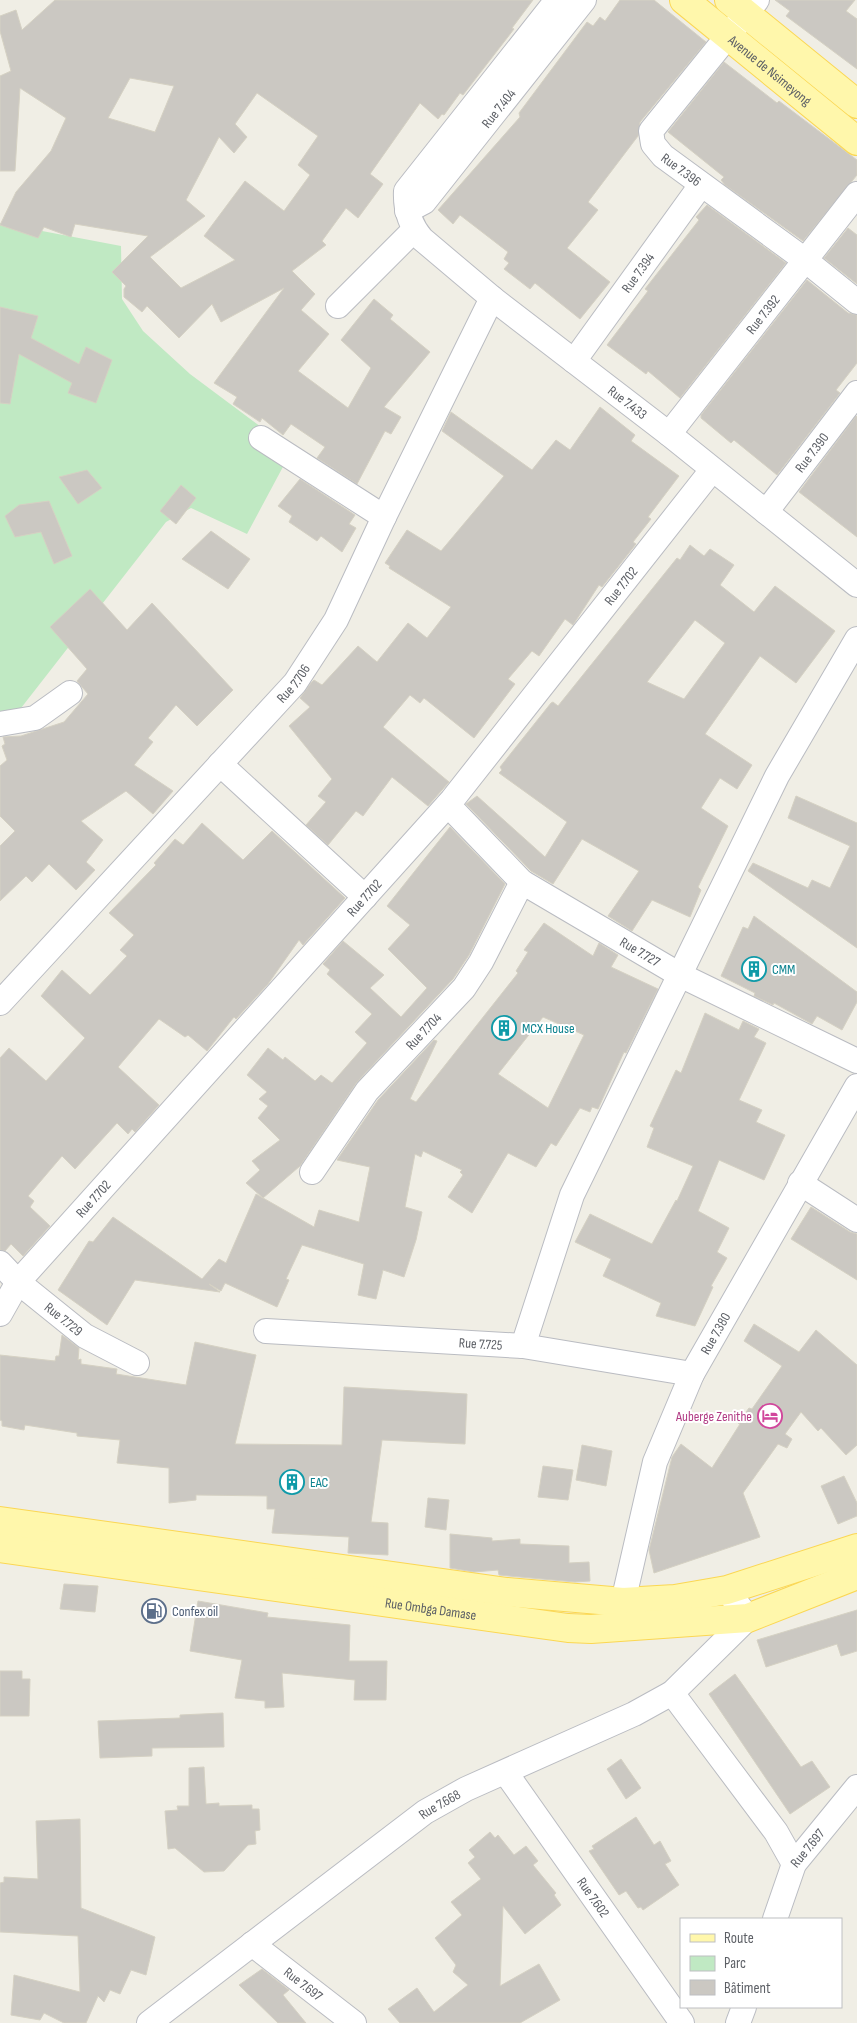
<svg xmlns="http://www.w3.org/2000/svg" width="857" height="2023" viewBox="0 0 857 2023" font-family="'Sofia Sans Condensed',sans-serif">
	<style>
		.green { fill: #c0e9c3 }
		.building { fill: #cbc8c2; stroke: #d5d1c3; fill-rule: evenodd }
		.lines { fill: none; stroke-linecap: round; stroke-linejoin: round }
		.minor-casing { stroke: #babcc2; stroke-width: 26 }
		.major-casing { stroke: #fbd753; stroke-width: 30 }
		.minor { stroke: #fff; stroke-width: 24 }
		.major { stroke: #fff7ab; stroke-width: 28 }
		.labels { text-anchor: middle; stroke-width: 4; stroke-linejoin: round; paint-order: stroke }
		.street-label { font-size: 14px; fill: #5d6066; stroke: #fff }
		.culture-label { font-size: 14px; fill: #0d838f; stroke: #fff; text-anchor: start }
		.hotel-label { font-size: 14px; fill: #b23c85; stroke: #fff; text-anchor: end }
		.service-label { font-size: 14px; fill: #4e5e75; stroke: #fff; text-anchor: start }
	</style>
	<rect width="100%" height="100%" fill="#f0eee5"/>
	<!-- green -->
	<path class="green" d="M0 223 121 246 122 299 143 331 190 374 292 450 247 534 191 508 166 522 0 735Z"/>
	<!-- building -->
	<path class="building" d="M55 0H533L512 28 514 29 463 95 460 93 444 115 442 114 438 119 420 103 370 174 383 184 358 218 346 208 322 241 326 245 292 271 315 294 301 310 329 334 298 371 348 408 371 368 341 340 374 299 393 315 390 319 430 352 384 407 401 417 391 434 385 431 357 484 317 458 325 447 291 424 283 435 262 418 260 422 233 404 237 397 214 383 284 288 221 322 212 304 179 338 147 306 142 312 124 297V289L126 286 112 272 148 236 75 224 71 237 44 227 38 238 0 225 16 192 51 151 66 118 20 88 15 171H0V76L11 71 0 31V16L16 10 22 30ZM130 78 174 86 155 132 108 118ZM257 93 318 136 298 165 310 175 284 211 245 181 204 236 235 260 181 288 150 257 205 216 186 200 219 137 234 153 247 137 235 124Z
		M620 0H654L706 42 640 122 638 136 588 202 598 210 567 248 610 282 580 319 535 283 530 289 504 269 509 263 504 259 508 252 460 215 453 224 438 210 520 117 519 113 587 22 593 26 600 17 605 21Z
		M775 0H855L846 11 857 19V69L786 16 790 11Z
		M724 62 777 103 779 101 857 160V175L803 241 725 185 721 180 724 177 668 132Z
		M707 205 786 263 680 398 648 371 646 374 607 345 648 291 645 289 699 220 696 217Z
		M848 228 857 235V284L824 258Z
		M807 280 848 313 857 315V363L836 390 840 393 777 475 734 440 731 443 701 418V415Z
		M0 307 38 316 31 338 79 364 86 347 112 360 96 403 68 393 72 383 19 354 10 404 0 403Z
		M600 407 635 435 631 441 679 476 648 517 651 519 633 542 636 544 602 587 599 585 573 625 565 619 539 656 532 651 508 679 515 684 474 738 424 698 420 703 410 695 383 727 449 782 428 806 392 777 363 816 356 811 328 845 306 825 326 802 318 796 332 779 289 726 310 707 300 698 311 683 314 680 322 685 358 646 377 662 408 623 427 638 451 607 389 568 390 566 385 563 407 530 441 551 504 476 442 431 451 412 532 470 556 440 570 450Z
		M856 416 857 417V537L799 492Z
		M87 470 102 488 78 504 59 477Z
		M300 479 355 515 349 524 356 528 342 552 321 536 317 541 289 522 292 516 278 506Z
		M181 485 196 498 176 524 160 511Z
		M49 501 72 556 54 564 41 532 15 537 5 516 19 505Z
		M211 531 250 559 228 589 182 559Z
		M690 545 704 556 710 549 734 565 720 585 754 612 775 586 835 631 796 683 760 656 705 734 752 765 737 789 720 778 701 808 728 826 698 887 701 890 690 917 652 900 632 931 608 916 639 871 582 839 553 884 531 871 466 804 477 796 545 857 567 822 499 773 502 770 500 767 551 703 553 702 558 706 677 558 680 560ZM695 620 725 643 684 699 647 682Z
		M90 589 127 630 152 603 233 690 197 726 176 705 148 738 153 742 134 765 173 791 153 814 126 791 81 821 103 840 86 862 95 870 76 890 49 864 32 882 26 876 0 901V846L15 831 0 816V766L7 760 2 746 5 744 3 737 21 736 64 722 88 694 77 681 87 669 50 627Z
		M796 796 857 823V948L748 871 753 863 808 888 812 880 830 888 850 846 788 818Z
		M202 823 243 860 272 831 345 898 303 945 299 940 268 984 236 1019 234 1017 207 1051 188 1035 185 1037 159 1019 118 1067 159 1105 135 1132 132 1129 128 1134 117 1123 75 1169 62 1156 28 1196 34 1201 30 1207 50 1226 23 1256 11 1244 5 1251 0 1250V1058L9 1048 46 1081 85 1038 41 996 62 970 90 995 127 956 120 950 134 935 109 913 156 865 154 863 175 839 183 845Z
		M450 827 505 884 469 955 453 979 357 1082 300 1166 263 1198 246 1183 260 1170 252 1161 280 1140 258 1118 268 1106 259 1099 267 1092 247 1075 268 1048 283 1060 285 1057 315 1081 321 1075 332 1083 367 1043 355 1032 372 1014 327 974 330 970 323 964 343 941 384 975 370 988 401 1017 427 988 388 949 410 925 387 906Z
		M754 916 857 992V1002L842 1030 817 1016 812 1024 774 1003 773 1005 754 996 755 993 721 976 743 927 748 929Z
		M544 923 593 956 599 943 618 955 611 967 658 989 626 1053 624 1052 598 1109 592 1107 590 1112 580 1108 556 1146 551 1143 536 1167 508 1153 472 1213 448 1197 463 1175 460 1172 462 1170 423 1151 421 1157 415 1154 405 1207 422 1212 416 1240 404 1277 383 1270 376 1299 358 1295 364 1264 302 1245 286 1279 289 1280 277 1307 225 1283 221 1291 209 1284 220 1292 135 1280 107 1325 58 1290 89 1241 93 1242 113 1217 202 1279 219 1259 226 1263 256 1194 314 1227 319 1210 359 1222 370 1167 337 1160 378 1100 434 1040 437 1041 410 1099 416 1102 518 973 516 971 528 952 524 950ZM543 1017 584 1035 548 1108 498 1074Z
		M705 1013 739 1030 743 1021 759 1029 754 1037 766 1043 739 1100 762 1110 756 1122 785 1135 764 1180 719 1160 698 1211 729 1228 717 1252 727 1258 711 1286 713 1287 695 1326 656 1316 661 1303 603 1276 611 1259 575 1242 590 1214 652 1244 676 1200 677 1201 693 1166 647 1147 654 1128 650 1126 676 1070 681 1073Z
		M811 1207 850 1232 857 1234V1280L791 1239Z
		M754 1324 799 1352 816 1330 857 1365V1445L846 1455 821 1428 818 1431 801 1412 785 1434 792 1439 787 1448 778 1444 743 1493 760 1537 654 1573 649 1550 672 1457 681 1444 712 1468 740 1424 738 1423 749 1408 752 1409 782 1366 744 1341Z
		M62 1335 79 1348 78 1360 81 1359V1364L117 1369 116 1374 186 1385 195 1342 256 1355 235 1444 342 1445 344 1387 467 1394 465 1444 382 1440 371 1522 388 1523V1555L348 1553 349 1537 272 1533 275 1509H267V1496L196 1495V1500L169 1503V1468L117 1463 120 1440 77 1436V1433L25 1425 24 1430 2 1426V1421L0 1420V1355L55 1361 56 1356H59Z
		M582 1445 612 1451 606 1486 576 1480Z
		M543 1466 573 1470 568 1500 538 1497Z
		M844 1476 857 1503V1516L838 1524 821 1486Z
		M428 1498 449 1500 446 1530 425 1527Z
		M450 1534 492 1538V1541L520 1539V1544L569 1546V1563L589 1562 590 1581 575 1582 509 1576 499 1575 498 1570 474 1572 450 1568Z
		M64 1584 98 1586 95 1612 60 1609Z
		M198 1601 268 1613 267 1617 350 1625 349 1661H387L386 1700H354L355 1680 282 1673 284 1707 265 1708V1701L235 1698 242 1660 190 1651Z
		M857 1610V1651L841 1656 837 1644 766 1667 757 1640Z
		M0 1671H22V1679H30L29 1716H0Z
		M735 1674 801 1767 812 1761 830 1787 790 1814 709 1694Z
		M223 1713 224 1747 152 1748V1756L100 1758 98 1721 180 1718V1715Z
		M621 1759 641 1788 626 1799 607 1769Z
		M204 1767 206 1804 219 1803V1806L252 1805V1809H259L260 1830 255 1831 256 1844 248 1845 224 1871 204 1872 175 1848 168 1849 165 1811 178 1810 177 1806H189V1768Z
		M636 1817 654 1845 660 1841 671 1861 665 1864 679 1885 643 1910 641 1907 638 1908 626 1891 619 1895 589 1851 594 1849 592 1846Z
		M80 1819 81 1908 155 1937 146 1975 131 1970 120 1994 110 1990 104 2002 98 1996 86 2023H64L44 2013 40 2020 11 2015 14 1975 80 1992 78 1936 0 1932V1883L4 1882V1877L38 1879 36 1821Z
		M490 1832 495 1838 498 1835 514 1855 526 1846 538 1861 533 1865 556 1893 554 1895 561 1905 525 1934 503 1906 500 1986 539 1964 560 2000 520 2023H400L388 2009 417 1988 434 2012 468 1985 453 1972 456 1965 435 1938 462 1915 451 1902 481 1879 468 1863 475 1857 469 1850Z
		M262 1969 289 1990 283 1995 306 2023H278L239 1985Z"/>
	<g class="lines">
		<defs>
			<g id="minor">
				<path id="s1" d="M557 0 406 191C405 210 410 225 422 239L492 298 669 434 857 585"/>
				<path id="s2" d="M757 0 651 131 653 144 663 156 805 260 857 302"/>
				<path id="s3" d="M407 211 424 202 584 0"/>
				<path d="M338 306 414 230"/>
				<path id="s4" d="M574 361 701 185"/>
				<path id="s5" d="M669 434 857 194"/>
				<path d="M261 438 384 517"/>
				<path id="s6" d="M766 512 857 393"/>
				<path d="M0 724 35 718 70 693"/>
				<path d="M220 764 365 897"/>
				<path id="s7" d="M448 805 522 882 680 975 857 1061"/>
				<path id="s8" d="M0 1003 295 683 336 620 384 517 492 298"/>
				<path id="s9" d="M312 1172 367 1091 464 988 481 962 522 882"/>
				<path d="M800 1183 857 1220"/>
				<path id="s10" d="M0 1263 18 1282 85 1336 137 1363"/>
				<path id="s11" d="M0 1314 18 1282 452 800 712 470"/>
				<path id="s12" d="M266 1331 523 1346 692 1374"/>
				<path d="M523 1346 572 1195 777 776 857 639"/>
				<path id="s13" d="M623 1602 655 1462 692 1374 857 1086"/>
				<path d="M672 1693 776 1832 794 1864"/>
				<path id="s14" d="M506 1773 682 2023"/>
				<path id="s15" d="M775 1919 794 1864 857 1787"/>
				<path id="s16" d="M252 1944 354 2023"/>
				<path id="s17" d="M149 2023 425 1812 466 1789 634 1714 672 1693 748 1618 727 1590"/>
				<path d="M738 2023 744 2007"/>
			</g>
			<g id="major">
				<path id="s18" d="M684 0 857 141"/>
				<path d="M729 0 857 104"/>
				<path d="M0 1521 507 1592 623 1602 675 1599 727 1590 857 1548"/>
				<path id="s19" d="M0 1548 568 1628 591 1629 748 1618 857 1575"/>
			</g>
		</defs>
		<!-- minor casing -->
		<use href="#minor" class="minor-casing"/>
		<!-- major casing -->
		<use href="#major" class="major-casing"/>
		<!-- minor -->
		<use href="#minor" class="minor"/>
		<!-- major -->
		<use href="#major" class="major"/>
	</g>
	<!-- icons -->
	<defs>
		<symbol id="building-ring" viewBox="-11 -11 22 22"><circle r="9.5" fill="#fff" stroke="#0f9aa8" stroke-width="1.5"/><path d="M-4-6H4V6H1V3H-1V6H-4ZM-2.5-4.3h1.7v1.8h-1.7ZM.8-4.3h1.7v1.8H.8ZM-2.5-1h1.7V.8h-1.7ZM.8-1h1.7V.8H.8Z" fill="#0f9aa8"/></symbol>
		<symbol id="hotel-ring" viewBox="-11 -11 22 22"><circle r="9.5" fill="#fff" stroke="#d1479c" stroke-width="1.5"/><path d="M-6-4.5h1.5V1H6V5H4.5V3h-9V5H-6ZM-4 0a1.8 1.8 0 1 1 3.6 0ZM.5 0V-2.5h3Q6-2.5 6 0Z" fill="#d1479c"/></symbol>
		<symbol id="fuel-ring" viewBox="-11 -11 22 22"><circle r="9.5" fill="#fff" stroke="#5c6f8a" stroke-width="1.5"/><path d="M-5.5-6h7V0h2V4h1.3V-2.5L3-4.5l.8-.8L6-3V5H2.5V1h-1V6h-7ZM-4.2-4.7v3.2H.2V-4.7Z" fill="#5c6f8a"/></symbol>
	</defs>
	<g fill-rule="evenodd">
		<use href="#building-ring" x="740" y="955" width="28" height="28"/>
		<use href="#building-ring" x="490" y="1014" width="28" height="28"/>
		<use href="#hotel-ring" x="756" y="1402" width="28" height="28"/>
		<use href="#building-ring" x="278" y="1468" width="28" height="28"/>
		<use href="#fuel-ring" x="140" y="1597" width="28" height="28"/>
	</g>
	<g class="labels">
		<!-- street labels -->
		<g class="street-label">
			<text dy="5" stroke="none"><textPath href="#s18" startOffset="111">Avenue de Nsimeyong</textPath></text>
			<text dy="5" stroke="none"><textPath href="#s3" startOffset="139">Rue 7.404</textPath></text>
			<text dy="5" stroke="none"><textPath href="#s2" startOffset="220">Rue 7.396</textPath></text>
			<text dy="5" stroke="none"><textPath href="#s4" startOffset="109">Rue 7.394</textPath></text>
			<text dy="5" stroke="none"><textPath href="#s5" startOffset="152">Rue 7.392</textPath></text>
			<text dy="5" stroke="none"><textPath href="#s1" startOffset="558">Rue 7.433</textPath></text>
			<text dy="5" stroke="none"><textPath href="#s6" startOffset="75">Rue 7.390</textPath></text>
			<text dy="5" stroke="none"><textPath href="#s11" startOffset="958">Rue 7.702</textPath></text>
			<text dy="5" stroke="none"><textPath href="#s8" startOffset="434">Rue 7.706</textPath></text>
			<text dy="5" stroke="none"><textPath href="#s11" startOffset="554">Rue 7.702</textPath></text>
			<text dy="5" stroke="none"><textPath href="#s7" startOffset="244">Rue 7.727</textPath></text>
			<text dy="5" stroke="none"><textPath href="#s9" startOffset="180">Rue 7.704</textPath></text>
			<text dy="5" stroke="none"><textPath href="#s11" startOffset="149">Rue 7.702</textPath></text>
			<text dy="5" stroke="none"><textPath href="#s10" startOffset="85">Rue 7.729</textPath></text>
			<text dy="5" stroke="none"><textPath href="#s13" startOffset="286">Rue 7.380</textPath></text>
			<text dy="5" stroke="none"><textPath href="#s12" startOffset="215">Rue 7.725</textPath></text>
			<text dy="5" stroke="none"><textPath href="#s19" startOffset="435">Rue Ombga Damase</textPath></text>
			<text dy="5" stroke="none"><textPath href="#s17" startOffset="364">Rue 7.668</textPath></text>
			<text dy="5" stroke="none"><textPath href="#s15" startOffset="79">Rue 7.697</textPath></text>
			<text dy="5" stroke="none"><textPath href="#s14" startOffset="152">Rue 7.602</textPath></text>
			<text dy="5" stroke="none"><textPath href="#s16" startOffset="65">Rue 7.697</textPath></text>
		</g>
		<!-- culture labels -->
		<g class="culture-label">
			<text x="772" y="974">CMM</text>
			<text x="522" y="1033">MCX House</text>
			<text x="310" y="1487">EAC</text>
		</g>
		<!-- hotel labels -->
		<g class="hotel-label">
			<text x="752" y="1421">Auberge Zenithe</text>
		</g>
		<!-- service labels -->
		<g class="service-label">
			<text x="172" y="1616">Confex oil</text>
		</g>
	</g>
	<!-- legend -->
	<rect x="680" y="1918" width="162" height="90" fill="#ffffff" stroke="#bebfc2"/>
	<rect x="690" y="1934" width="25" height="8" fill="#fff7ab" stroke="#bebfc2"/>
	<text x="724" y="1943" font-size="15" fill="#5d6066">Route</text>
	<rect x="690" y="1956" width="25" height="15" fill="#c0e9c3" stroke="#bebfc2"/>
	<text x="724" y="1968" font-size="15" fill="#5d6066">Parc</text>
	<rect x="690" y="1980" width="25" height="15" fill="#cbc8c2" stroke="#bebfc2"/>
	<text x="724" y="1993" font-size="15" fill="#5d6066">Bâtiment</text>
</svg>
